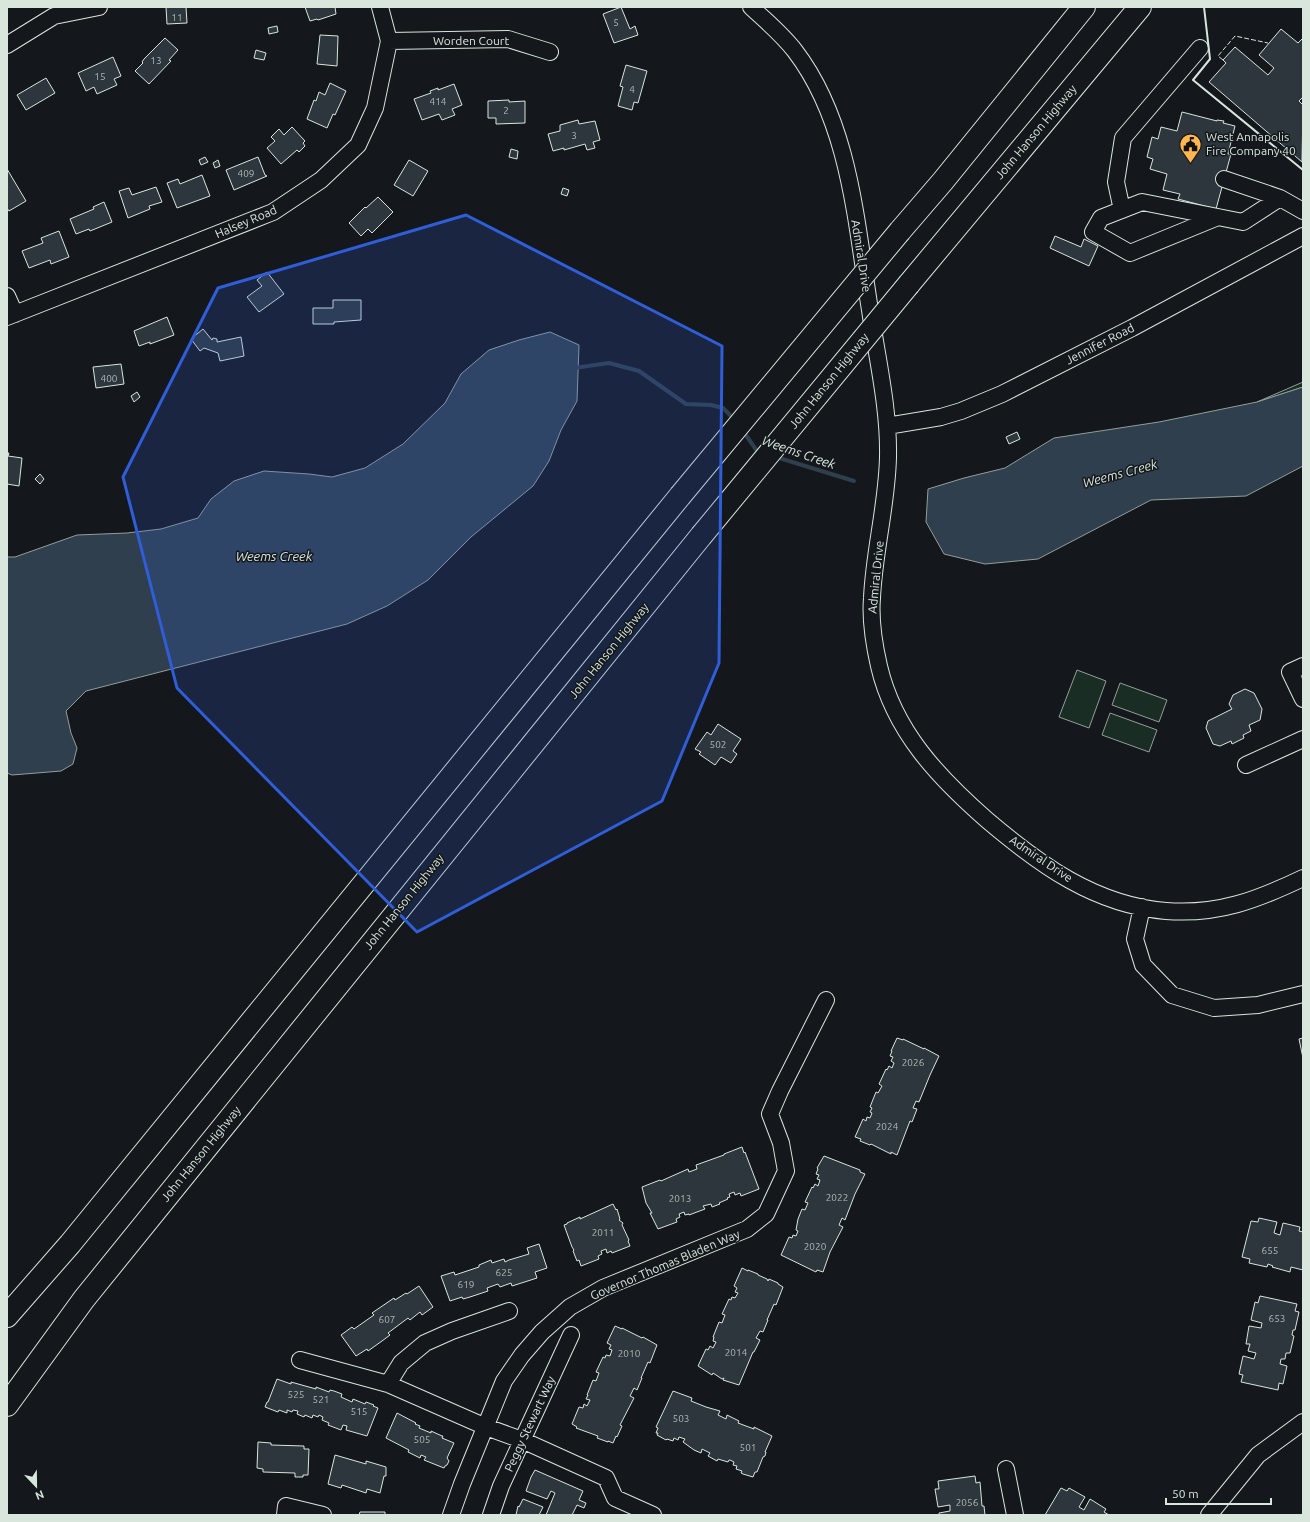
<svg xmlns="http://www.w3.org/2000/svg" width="1310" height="1522" viewBox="0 0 1310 1522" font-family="Ubuntu,sans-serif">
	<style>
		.green { fill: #1a2d24; stroke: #939e99 }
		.water { fill: #2f3f4d; stroke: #939e99 }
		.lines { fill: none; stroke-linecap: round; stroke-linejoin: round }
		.stream { stroke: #2f3f4d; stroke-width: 4 }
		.building { fill: #2c363c; stroke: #d8e6dc }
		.minor-casing { stroke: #d8e6dc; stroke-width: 18 }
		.highway-casing { stroke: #d8e6dc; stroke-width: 24 }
		.minor { stroke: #14181c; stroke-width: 16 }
		.highway { stroke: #14181c; stroke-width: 22 }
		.highway-bridge-casing { stroke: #d8e6dc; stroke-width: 24; stroke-linecap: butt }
		.highway-bridge { stroke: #14181c; stroke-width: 22 }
		.fence { stroke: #d8e6dc; stroke-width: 1; stroke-dasharray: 5 2; stroke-linecap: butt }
		.wall { stroke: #d8e6dc; stroke-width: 2 }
		.marked { fill: #305dd8; fill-opacity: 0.2; stroke: #305dd8; stroke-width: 3; stroke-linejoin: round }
		.labels { text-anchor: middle; stroke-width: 3; stroke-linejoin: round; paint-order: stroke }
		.number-label { font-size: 10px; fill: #adbab4 }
		.street-label { font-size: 12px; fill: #d8e6dc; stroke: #14181c }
		.poi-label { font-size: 12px; fill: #d8e6dc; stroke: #14181c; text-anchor: start }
		.water-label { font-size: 13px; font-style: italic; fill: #d8e6dc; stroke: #14181c }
	</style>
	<rect width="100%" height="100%" fill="#14181c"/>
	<!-- green -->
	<path class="green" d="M1303 382V387L1257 402Z
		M1077 670 1106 681 1089 728 1059 717Z
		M1120 683 1167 700 1159 722 1112 705Z
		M1110 713 1157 730 1149 752 1102 735Z"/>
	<!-- water -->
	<path class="water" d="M550 332 579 345 577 401 561 430 549 461 533 486 471 537 428 580 387 606 347 624 86 691 66 711 71 733 77 748 73 764 61 771 12 775 7 773V557H15L77 535 127 533 161 529 198 518 211 499 234 481 264 471 309 474 332 477 365 468 403 444 445 403 461 374 489 350 519 340Z
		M1303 387V466L1246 496 1151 500 1038 559 985 564 944 554 926 522 928 489 964 478 1005 468 1054 438 1159 422 1257 402Z"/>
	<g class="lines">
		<!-- stream -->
		<path class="stream" d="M574 368 609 363 639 371 686 404 711 405 723 408 734 419
			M743 431 757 451 762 453
			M776 457 854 481"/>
	</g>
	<!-- building -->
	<path class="building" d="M166 7H186L187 23 167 24Z
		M305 7H335L336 14 318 20 317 19 310 21Z
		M621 7 630 29 635 26 638 35 614 43 603 14Z
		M277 26 278 32 269 34 268 28Z
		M1281 29 1298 43 1303 38V97L1299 101 1303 105 1302 162 1209 82 1226 63 1223 60 1235 47 1268 75 1274 68 1259 55Z
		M320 35 338 36 337 66 317 64Z
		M165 38 178 50 169 60 171 61 149 84 135 71 143 63 142 62 144 59Z
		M256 50 266 53 264 60 254 58Z
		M113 57 121 76 114 79 117 85 97 94 94 87 86 91 78 73Z
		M626 65 647 71 638 103 634 102 632 110 618 106 623 87 620 86Z
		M46 78 55 93 26 110 17 95Z
		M330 83 346 91 335 115 333 114 327 128 307 119 314 100 316 101 319 92 325 95Z
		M454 84 462 105 452 109 455 115 442 120 439 114 422 120 414 99 431 93 430 91 438 88V90Z
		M509 100V102L525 101V123L496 124V118H488V101Z
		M1182 112 1217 121V120L1224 121 1223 123 1235 126 1228 154H1231L1216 209 1178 199 1180 194 1163 190 1167 174 1150 169 1153 159 1147 157 1152 137 1158 139 1161 127 1177 131Z
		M578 120 579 124 595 121 600 140 593 142 595 148 587 150 585 144 564 150V148L553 151 548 134 560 131V125Z
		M292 127 305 141 303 143 305 146 299 152 297 150 281 164 267 148 275 141 271 137 279 129 284 135Z
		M511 149 518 151 517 159 509 157Z
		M205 157 208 162 201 165 199 160Z
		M258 157 265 175 267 176 234 190 226 170Z
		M218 160 220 166 215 168 213 163Z
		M409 160 428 171 413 196 394 185Z
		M7 169 26 201 9 211 7 208Z
		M202 175 210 196 177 208 167 183 178 179 180 184Z
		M156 187 162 202 149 206 150 209 128 218 119 191 129 188 132 195Z
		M563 188 569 190 567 196 561 194Z
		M378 197 393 212 372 233 368 229 361 236 349 223 365 207 366 208Z
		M104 202 112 222 90 231 89 229 76 234 70 219 94 209 93 207Z
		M59 231 69 257 51 264 50 260 29 268 22 251 43 243 41 238Z
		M1055 236 1081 247 1084 239 1098 246 1089 266 1050 248Z
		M267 272 284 294 259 312 247 297 262 286 257 280Z
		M333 300H361V320L334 322V324H313V308H333Z
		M167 317 174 335 150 344V342L139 346 134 331Z
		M203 329 212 340 213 338 217 339V342L241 337 244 356 220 361 218 353 204 348 200 351 191 339Z
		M121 364 124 384 96 388 93 367Z
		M137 392 140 397 134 402 131 396Z
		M1017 432 1020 439 1009 444 1006 437Z
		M7 453H9L8 456 22 458 19 486 7 484Z
		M40 474 44 479 40 484 35 479Z
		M1245 689 1254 693 1262 709 1260 720 1249 725 1251 731 1243 735 1244 738 1232 744 1231 741 1220 746 1213 744 1206 728 1208 721 1232 709 1229 704 1233 695Z
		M718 724 741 739 733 751 737 754 731 763 721 757 715 765 699 754 701 752 695 749 707 732 711 735Z
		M897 1038 903 1040V1039L924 1049V1048L939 1056 930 1075 919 1102 916 1101 913 1108 917 1109 912 1122 910 1121 897 1155 891 1152V1154L871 1144 870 1145 860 1141 861 1139 855 1137 863 1119 866 1121 867 1117 870 1118 872 1113 870 1112 872 1108 870 1107 876 1092 878 1093 882 1086 879 1084 886 1069 887 1070 889 1066 892 1068 894 1063 891 1061 893 1057 890 1056 892 1051H891Z
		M1303 1038V1058L1299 1039Z
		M742 1147 744 1153 745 1152 759 1189 741 1196 740 1193 735 1195 734 1192 729 1194 730 1197 727 1198 728 1199 719 1203 720 1204 712 1207 711 1204 703 1206 705 1209 689 1215V1214L685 1215 684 1212 679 1214 680 1217 676 1219 677 1222 658 1229 650 1213H652L646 1203 642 1187 660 1180 661 1181 688 1169 689 1172 697 1169 696 1165 724 1155V1154Z
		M824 1156 860 1170V1172L865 1174 855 1194 845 1220 842 1218 839 1225 843 1227 830 1252 823 1272 817 1270 816 1272 781 1255 789 1237 792 1238 793 1235 796 1236 798 1231 796 1230 798 1219 802 1209 805 1210 808 1203 805 1202 812 1187 813 1188 815 1184 818 1186 820 1180 817 1179 819 1175 816 1174 818 1169 817 1168Z
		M613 1204 616 1210 617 1209 620 1219 619 1220 623 1223 622 1225 629 1240 628 1241 630 1246 612 1253 611 1251 607 1253 606 1249 601 1251 602 1254 598 1256 599 1259 581 1266 579 1260 577 1261 573 1251 574 1250 572 1247 564 1225 567 1224V1223L580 1217V1219Z
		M1259 1218 1277 1222 1274 1233 1280 1235 1283 1223 1300 1227 1299 1231 1303 1232V1270L1291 1267 1290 1272 1272 1267 1273 1266 1268 1264 1267 1267 1249 1263 1250 1259 1242 1257 1251 1221 1258 1222Z
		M539 1244 547 1268 535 1272 537 1278 512 1286 511 1283 500 1287 498 1284 487 1288 488 1291 470 1297 463 1299 462 1297 450 1301 441 1276 454 1272 455 1275 479 1267V1265L491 1260 492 1263 504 1259 505 1262 509 1260 529 1254 527 1248Z
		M742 1268 748 1271V1270L758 1274V1275L767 1279 768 1281 769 1279 778 1283V1284L783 1287 776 1305 774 1304 767 1320H768L763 1332 760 1331 756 1338 760 1340 754 1352H753L739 1385 723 1380 724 1378 722 1379 713 1373 712 1375 698 1366 706 1349 708 1350 710 1346 713 1348 716 1342 713 1341 714 1337H713L719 1322 722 1323 725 1315 722 1314 729 1299 731 1300 732 1297 735 1298 738 1293 735 1292 737 1288 734 1286Z
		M419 1286 433 1307 422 1315 420 1312 410 1320 408 1318 388 1333 390 1335 382 1341 368 1351 367 1349 356 1356 341 1335 352 1327 354 1329 374 1315 372 1313 394 1298 395 1300 406 1293 407 1294Z
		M1260 1296 1297 1304 1295 1311 1299 1312 1295 1330H1293L1292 1335 1294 1336 1290 1353H1286L1285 1359H1281L1280 1364 1287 1366 1283 1384 1279 1383 1278 1390 1241 1382 1243 1375 1239 1374 1243 1356 1254 1359 1256 1353 1248 1351 1250 1344H1246L1249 1326 1261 1328 1262 1323 1251 1320 1255 1302 1258 1303Z
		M615 1326 622 1329V1328L642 1338 643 1337 657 1345 650 1363 648 1362 641 1378H642L637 1390 634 1388 630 1396 634 1398 620 1425 622 1426 617 1437 616 1436 613 1443 608 1441V1442L597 1438 598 1436 576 1428 577 1427 572 1424 579 1407 583 1408 584 1404 587 1406 590 1400 586 1399 588 1395H587L593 1380 596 1381 599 1373 596 1372 603 1357 605 1358 606 1355 610 1356 612 1350 609 1349 611 1345 607 1343Z
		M277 1379 291 1384V1382L316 1389V1387L329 1392 330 1390 334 1391 342 1394 341 1397 352 1402 353 1399 365 1404 366 1402 374 1405 373 1406 378 1408 367 1436 346 1430 347 1426 343 1425 341 1430 328 1425 329 1423 322 1420 323 1417 319 1415 318 1417 313 1415 312 1418 305 1415 304 1417 297 1414 298 1411 293 1410 292 1412 287 1410V1413L279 1410 278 1412 265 1407 267 1402H268Z
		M673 1391 692 1398 691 1401 706 1407 720 1411 718 1415 726 1419 727 1415 739 1421 738 1423 754 1429V1427L772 1436 765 1452H766L765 1456 763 1457 757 1472H755L753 1477 743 1474 741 1473 742 1471 736 1469 737 1466 733 1465 734 1462 730 1460H729L728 1462 718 1459 717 1461 708 1456 710 1453 702 1449 701 1453 694 1450 683 1442 685 1439 679 1437 678 1440 674 1438 673 1441 667 1439 666 1440 657 1435 658 1433H656L658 1428 656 1427Z
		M397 1413 416 1423 415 1424 420 1426 419 1428 431 1433V1431L442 1436H443L442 1438 454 1443 447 1458 449 1461 447 1465 445 1466 444 1468 424 1460 426 1457 421 1455 420 1458 408 1452 409 1450 386 1438Z
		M258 1442 271 1443V1445L304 1446V1449H309L308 1475H303V1477H295V1473L263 1472V1469L257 1468Z
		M335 1455 366 1464V1461L386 1467V1476H384L380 1493 367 1489 366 1493 342 1485 341 1488 328 1484Z
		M535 1470 583 1491 579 1500 586 1503 584 1508 577 1505 572 1515H546L555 1493 551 1491 547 1499 526 1491 531 1477Z
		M975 1476 976 1483 980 1482 982 1506H984L985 1515H939V1513L950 1511V1505L938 1507 935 1489H939L938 1481Z
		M1061 1488 1067 1491 1069 1488 1085 1497 1079 1507 1084 1510 1090 1499 1106 1509 1104 1512 1109 1515H1045Z
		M523 1499 543 1507 539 1515H516L518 1506 519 1507Z
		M360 1512H385V1515H359Z"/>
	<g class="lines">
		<defs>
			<path id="minor" d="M751 7C766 21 782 34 795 51 850 123 856 223 870 310 877 358 889 408 888 457 887 505 874 551 872 598 870 621 874 644 879 666 894 731 938 777 987 820 1040 865 1095 905 1166 911 1218 915 1257 900 1303 878
				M389 41 508 39 550 52
				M7 45 54 16 99 7
				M1224 179 1280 198
				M1122 210 1116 182 1123 138 1200 48
				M1218 217 1130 253 1093 232 1101 218 1142 202 1243 222 1280 198 1303 211
				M7 296 15 314
				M7 317 273 212 321 180 358 145 375 108 389 41 380 7
				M887 426 941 417 961 411 1002 394 1132 328 1303 236
				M1303 666 1290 672 1303 699
				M1246 765 1303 739
				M1142 907 1135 939 1143 965 1172 995 1214 1008 1258 1005 1303 994
				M300 1360 388 1384 486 1427 522 1440 606 1478 615 1498 653 1515
				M388 1384 401 1363 425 1343 452 1331 509 1311
				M1006 1469 1015 1515
				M285 1515 286 1506 323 1515
				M451 1515 462 1484 504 1381 522 1355 542 1332 570 1307 603 1288 747 1229 766 1214 786 1171 781 1143 770 1114 780 1091 826 1000
				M491 1515 501 1486 571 1335
				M1209 1515 1258 1455 1303 1422"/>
			<path id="highway" d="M900 231 943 181 1084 7
				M909 284 1140 7
				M7 1316 70 1244 680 496
				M7 1405 84 1299 701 536"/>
		</defs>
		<!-- minor casing -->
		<use href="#minor" class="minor-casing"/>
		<!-- highway casing -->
		<use href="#highway" class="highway-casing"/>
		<!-- minor -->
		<use href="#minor" class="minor"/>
		<!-- highway -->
		<use href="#highway" class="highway"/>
		<defs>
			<path id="highway-bridge" d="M680 496 900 231
				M701 536 909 284"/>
		</defs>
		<!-- highway-bridge casing -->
		<use href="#highway-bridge" class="highway-bridge-casing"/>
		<!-- highway-bridge -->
		<use href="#highway-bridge" class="highway-bridge"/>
		<!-- fence -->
		<path class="fence" d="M1223 60 1218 56 1235 36 1268 43"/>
		<!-- wall -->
		<path class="wall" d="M1204 7 1210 59 1193 80 1303 170"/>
	</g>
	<!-- marked area -->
	<path class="marked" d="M466 215 722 346 719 663 662 801 417 932 177 688 123 477 218 288Z"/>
	<!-- icons -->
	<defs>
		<symbol id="civic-pin" viewBox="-11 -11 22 30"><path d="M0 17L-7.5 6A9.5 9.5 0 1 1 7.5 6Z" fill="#ffb74d" stroke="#14181c"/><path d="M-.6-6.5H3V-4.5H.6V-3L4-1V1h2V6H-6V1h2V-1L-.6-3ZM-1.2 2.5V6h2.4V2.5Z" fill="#111"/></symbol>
	</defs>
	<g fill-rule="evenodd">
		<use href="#civic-pin" x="1178" y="132" width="25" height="34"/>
	</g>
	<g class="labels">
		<!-- number labels -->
		<g class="number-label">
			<text x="177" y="21">11</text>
			<text x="616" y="26">5</text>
			<text x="156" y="64">13</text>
			<text x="100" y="80">15</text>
			<text x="632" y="93">4</text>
			<text x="438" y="105">414</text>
			<text x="506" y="114">2</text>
			<text x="574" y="139">3</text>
			<text x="246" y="177">409</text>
			<text x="109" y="382">400</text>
			<text x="718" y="748">502</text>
			<text x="913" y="1066">2026</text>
			<text x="887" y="1130">2024</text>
			<text x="837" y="1201">2022</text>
			<text x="680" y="1202">2013</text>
			<text x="603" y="1236">2011</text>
			<text x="815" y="1250">2020</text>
			<text x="1270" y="1254">655</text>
			<text x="504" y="1276">625</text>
			<text x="466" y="1288">619</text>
			<text x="1277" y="1322">653</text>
			<text x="387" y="1323">607</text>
			<text x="736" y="1356">2014</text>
			<text x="629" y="1357">2010</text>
			<text x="296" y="1398">525</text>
			<text x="321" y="1403">521</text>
			<text x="359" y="1415">515</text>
			<text x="681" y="1422">503</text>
			<text x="422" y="1443">505</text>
			<text x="748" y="1451">501</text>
			<text x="967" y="1506">2056</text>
		</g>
		<!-- street labels -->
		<g class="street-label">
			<text x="471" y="45">Worden Court</text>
			<text transform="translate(1036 132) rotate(-50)" y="4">John Hanson Highway</text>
			<text transform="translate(246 222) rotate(-23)" y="4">Halsey Road</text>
			<text transform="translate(861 256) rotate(81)" y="4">Admiral Drive</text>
			<text transform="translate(1100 344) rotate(-27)" y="4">Jennifer Road</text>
			<text transform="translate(829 381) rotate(-51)" y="4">John Hanson Highway</text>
			<text transform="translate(876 577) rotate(-84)" y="4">Admiral Drive</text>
			<text transform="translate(609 651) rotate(-51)" y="4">John Hanson Highway</text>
			<text transform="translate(1041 859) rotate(34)" y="4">Admiral Drive</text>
			<text transform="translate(404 902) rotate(-51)" y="4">John Hanson Highway</text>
			<text transform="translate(201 1154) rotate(-51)" y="4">John Hanson Highway</text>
			<text transform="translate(665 1265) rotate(-23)" y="4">Governor Thomas Bladen Way</text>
			<text transform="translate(530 1424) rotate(-65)" y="4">Peggy Stewart Way</text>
		</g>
		<!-- poi labels -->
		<g class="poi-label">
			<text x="1206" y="141">West Annapolis<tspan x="1206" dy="14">Fire Company 40</tspan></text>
		</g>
		<!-- water labels -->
		<g class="water-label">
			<text transform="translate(799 452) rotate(19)" y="5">Weems Creek</text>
			<text transform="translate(1120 473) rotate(-15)" y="5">Weems Creek</text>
			<text x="274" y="561">Weems Creek</text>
		</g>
	</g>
	<!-- border -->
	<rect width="1310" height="1522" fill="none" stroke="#d8e6dc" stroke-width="16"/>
	<!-- north arrow -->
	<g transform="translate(36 1486) rotate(158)" stroke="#14181c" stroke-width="3" paint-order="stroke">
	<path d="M0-3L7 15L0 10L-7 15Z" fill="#d8e6dc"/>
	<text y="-6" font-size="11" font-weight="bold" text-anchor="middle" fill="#d8e6dc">N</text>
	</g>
	<!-- scale -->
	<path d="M1166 1498v6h105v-6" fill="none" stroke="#d8e6dc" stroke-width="2"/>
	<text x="1172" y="1498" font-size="12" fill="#d8e6dc" stroke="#14181c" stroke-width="3" paint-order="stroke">50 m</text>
</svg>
